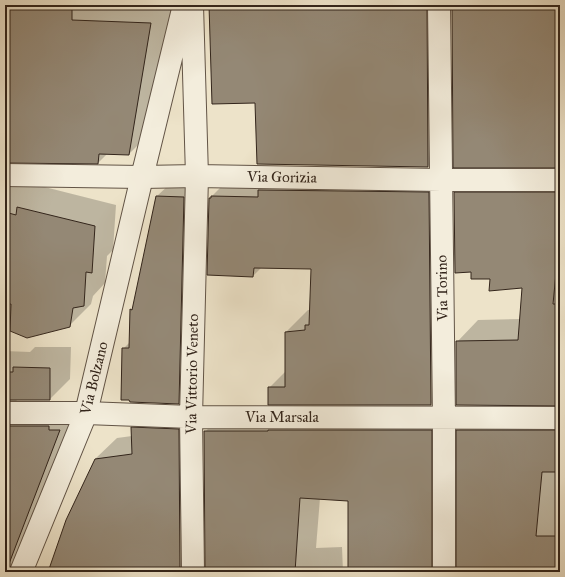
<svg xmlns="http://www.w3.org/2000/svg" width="565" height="577" viewBox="0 0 565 577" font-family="'IM FELL Great Primer',serif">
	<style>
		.shadow { fill: #0003 }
		.building { fill: #948875; stroke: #33251b }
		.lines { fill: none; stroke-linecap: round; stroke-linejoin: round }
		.minor-casing { stroke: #625446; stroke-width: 24 }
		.tertiary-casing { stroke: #625446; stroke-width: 24 }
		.minor { stroke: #f3eddc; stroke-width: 22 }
		.tertiary { stroke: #f3eddc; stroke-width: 22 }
		.labels { text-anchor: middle; stroke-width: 3; stroke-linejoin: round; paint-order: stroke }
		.street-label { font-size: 15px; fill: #33251b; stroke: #f3eddc }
	</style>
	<rect width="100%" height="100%" fill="#ede3c9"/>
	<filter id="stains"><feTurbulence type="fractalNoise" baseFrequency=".005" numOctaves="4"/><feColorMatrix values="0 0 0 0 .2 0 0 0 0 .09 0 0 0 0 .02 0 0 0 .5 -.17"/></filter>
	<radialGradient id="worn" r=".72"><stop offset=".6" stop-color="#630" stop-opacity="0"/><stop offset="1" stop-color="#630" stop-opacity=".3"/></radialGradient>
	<!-- shadow -->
	<path class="shadow" d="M5 5H172L151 132 129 154H107L98 163Z
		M210 5H448L450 145 428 166 258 164 256 102Z
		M450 171 453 382 431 404 269 388 286 371V332L308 310H311L312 268 262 267 253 276 210 198 232 176Z
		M476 171H560V404L457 342 478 320 521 319 523 287 491 278 455 193Z
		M5 177 116 205 113 250 107 256 105 283 93 296 91 304 69 326 27 337 5 327Z
		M174 180H201L195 386 178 403 123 349 130 342 131 310 134 307 156 197Z
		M35 347H71L70 379 49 400H16L20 403 81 410 18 572H5V351L30 352Z
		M153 406 200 408 204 557 206 559 205 432 226 410 453 409 454 556 458 560V431L479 409H560V572H349V500L320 498 316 548 342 547 343 572H49L95 459 117 438 132 436V428Z"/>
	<!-- building -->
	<path class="building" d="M5 5H72V20L151 23 129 155 99 154 98 164 5 163Z
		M209 5H427L428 167 257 164 255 103 212 104Z
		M452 5H560V168H453Z
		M258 190 429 192 431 405H268V387H285V332L305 330V325H309L311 269 254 268 253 277 207 275 209 198H211V196L258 197Z
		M454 192H560V232L553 304H560V406L456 405V341L518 340 522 288 489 291 490 279H471V272L455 273Z
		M156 196 184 197 179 404 130 402 129 400H121L122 348H129L130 309 132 310Z
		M17 207 95 226 92 273 86 272 84 306 73 308 70 327 27 338 10 331 11 304 5 305V212L16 215Z
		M13 367 50 368V400H5V372H13Z
		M5 426H49V430H60L7 569H5Z
		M131 427 179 429 180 572H48L66 520 95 459 132 454Z
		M268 430H432V572H348V501L300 498 295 572H205L204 431H268Z
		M456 430H560V472H542L536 536H560V572H456Z"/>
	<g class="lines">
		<defs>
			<path id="minor" d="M192 5 197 176 191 417 193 572
				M439 5 444 419V572
				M5 175 142 177 197 176 441 180H560
				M142 177 184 5
				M5 413H86L191 417 560 418"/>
			<path id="tertiary" d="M21 572 86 413 142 177"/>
		</defs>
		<!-- minor casing -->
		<use href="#minor" class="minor-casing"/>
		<!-- tertiary casing -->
		<use href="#tertiary" class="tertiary-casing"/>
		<!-- minor -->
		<use href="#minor" class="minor"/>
		<!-- tertiary -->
		<use href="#tertiary" class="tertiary"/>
	</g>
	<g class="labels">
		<!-- street labels -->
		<g class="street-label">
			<text transform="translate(282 177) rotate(1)" y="5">Via Gorizia</text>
			<text transform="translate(442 288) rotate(-91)" y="5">Via Torino</text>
			<text transform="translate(192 374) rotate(-89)" y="5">Via Vittorio Veneto</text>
			<text transform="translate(94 378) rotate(-76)" y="5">Via Bolzano</text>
			<text x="282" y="422">Via Marsala</text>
		</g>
	</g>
	<!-- margin -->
	<rect width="565" height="577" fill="none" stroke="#ede3c9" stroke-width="20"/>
	<rect x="6" y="6" width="553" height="565" fill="none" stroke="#33251b" stroke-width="2"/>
	<rect x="10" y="10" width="545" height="557" fill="none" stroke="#33251b"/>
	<rect width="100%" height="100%" filter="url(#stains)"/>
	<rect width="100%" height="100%" fill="url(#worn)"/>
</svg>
